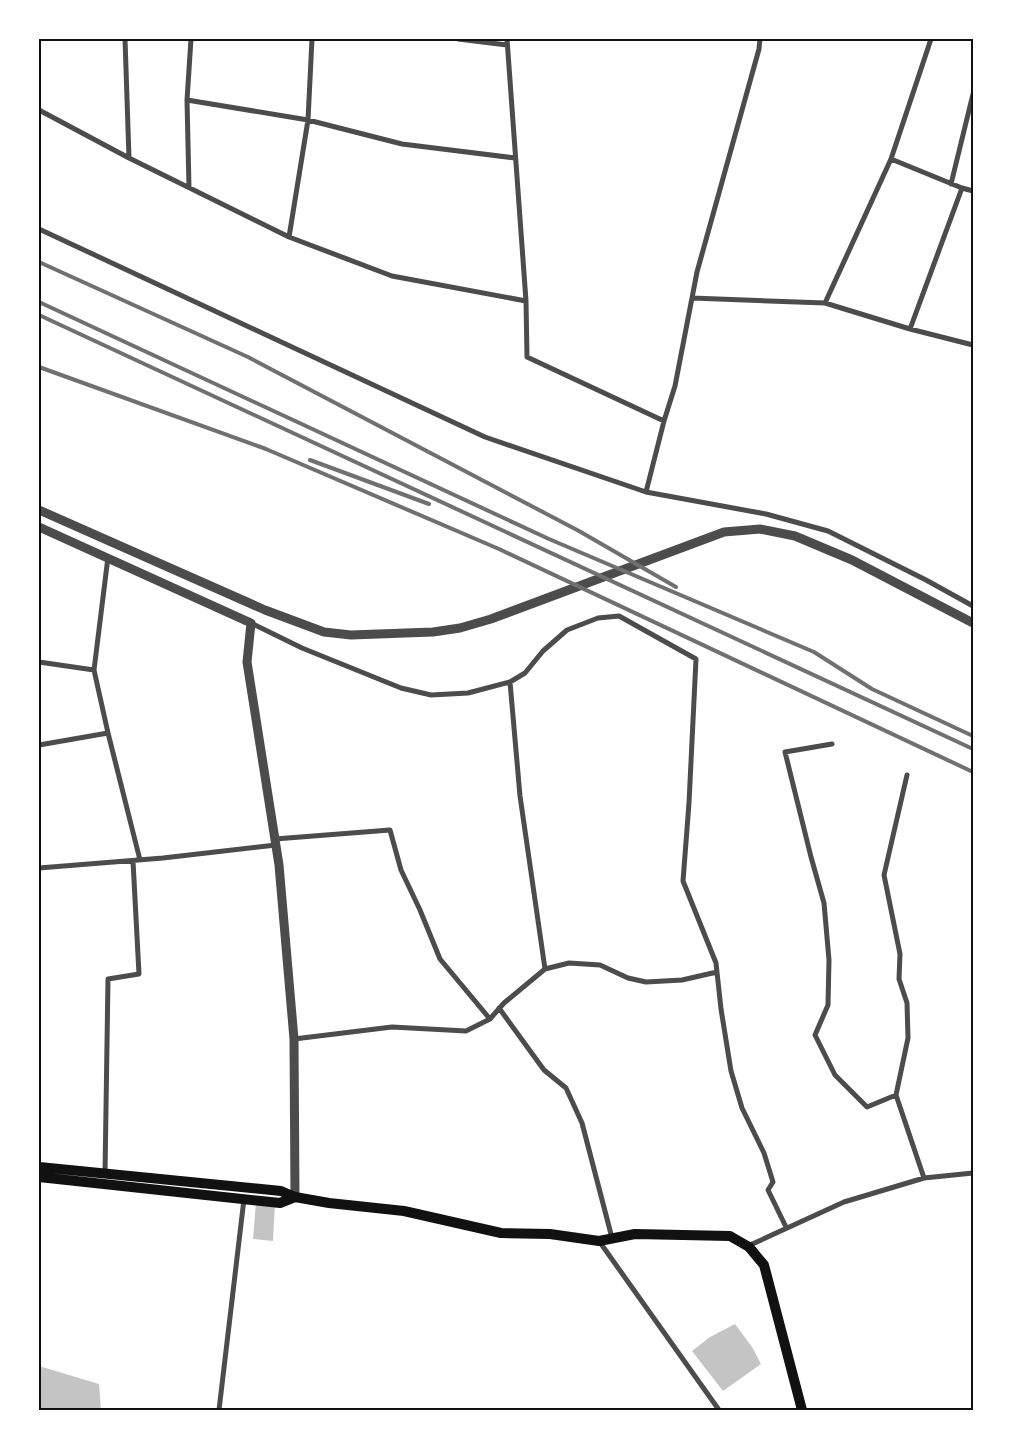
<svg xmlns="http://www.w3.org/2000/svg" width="1012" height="1449" viewBox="0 0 1012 1449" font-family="Quicksand,sans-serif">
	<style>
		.building { fill: #c4c4c4 }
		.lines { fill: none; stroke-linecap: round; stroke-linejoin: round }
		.minor { stroke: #4c4c4c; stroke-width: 5 }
		.tertiary { stroke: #4c4c4c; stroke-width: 9 }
		.primary { stroke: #111; stroke-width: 10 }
		.rail { stroke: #707070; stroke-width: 4 }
		.neatline { fill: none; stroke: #111; stroke-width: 2 }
	</style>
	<rect width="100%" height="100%" fill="#fff"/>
	<!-- building -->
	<path class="building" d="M256 1202 275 1203 273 1241 253 1239Z
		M735 1324 752 1347 761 1364 723 1391 692 1351 710 1337Z
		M39 1366 99 1384 101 1410H39Z"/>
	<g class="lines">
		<!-- minor -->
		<path class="minor" d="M125 39 129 158 289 237 392 276 526 301 507 39
			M458 39 507 45
			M931 39 891 159 962 188 973 191
			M187 100 308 120 402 144 515 158
			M39 110 129 158
			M951 184 973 94
			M189 187 187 100 191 39
			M39 229 485 437 646 492
			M289 237 308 120 312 39
			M692 298 825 303 891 159
			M526 301 527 357 664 421 675 386 697 272 759 49 760 39
			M825 303 910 329 973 345
			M910 329 962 188
			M664 421 646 492 766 514 828 531 926 580 973 606
			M251 623 302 648 401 688 431 695 468 693 510 682 525 673 543 651 567 630 598 618 619 616 696 659 689 803 683 881 716 963 721 1009 731 1071 742 1108 764 1153 773 1182 768 1190 786 1227
			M39 662 94 670
			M510 682 520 796 545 969
			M108 733 140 860
			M832 744 785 752 811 857 824 903 829 960 828 1005 815 1035 835 1075 867 1107 896 1095
			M39 745 108 733 94 670 108 557
			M907 775 884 875 900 954 899 979 907 1003 908 1038 896 1095 924 1178
			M275 839 390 830 401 870 420 910 440 959 490 1019
			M39 868 163 858 276 845
			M499 1008 544 1070 566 1088 582 1123 612 1238
			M294 1039 392 1027 466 1031 490 1019 504 1003 545 969 569 963 600 965 628 978 646 982 682 980 717 972
			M105 1174 108 979 139 974 133 861
			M599 1241 719 1410
			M748 1246 844 1202 924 1178 973 1173
			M219 1410 244 1199"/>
		<!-- tertiary -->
		<path class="tertiary" d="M39 510 265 610 324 632 351 635 433 632 460 628 491 619 724 532 760 529 795 536 852 560 973 623
			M39 527 251 623 247 662 279 865 294 1039 295 1197"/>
		<!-- primary -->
		<path class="primary" d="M39 1167 281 1191 295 1197 329 1203 404 1211 501 1233 550 1234 599 1241 635 1234 730 1236 749 1247 764 1265 802 1410
			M39 1177 280 1203 295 1197"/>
		<!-- rail -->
		<path class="rail" d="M39 262 248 357 579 531 676 587
			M39 302 549 539 814 652 872 689 973 736
			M39 315 973 749
			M39 367 266 449 499 549 973 772
			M310 460 429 504"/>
	</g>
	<!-- border -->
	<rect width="1012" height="1449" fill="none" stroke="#ffffff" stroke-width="80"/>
	<rect x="40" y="40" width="932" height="1369" class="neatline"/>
</svg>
